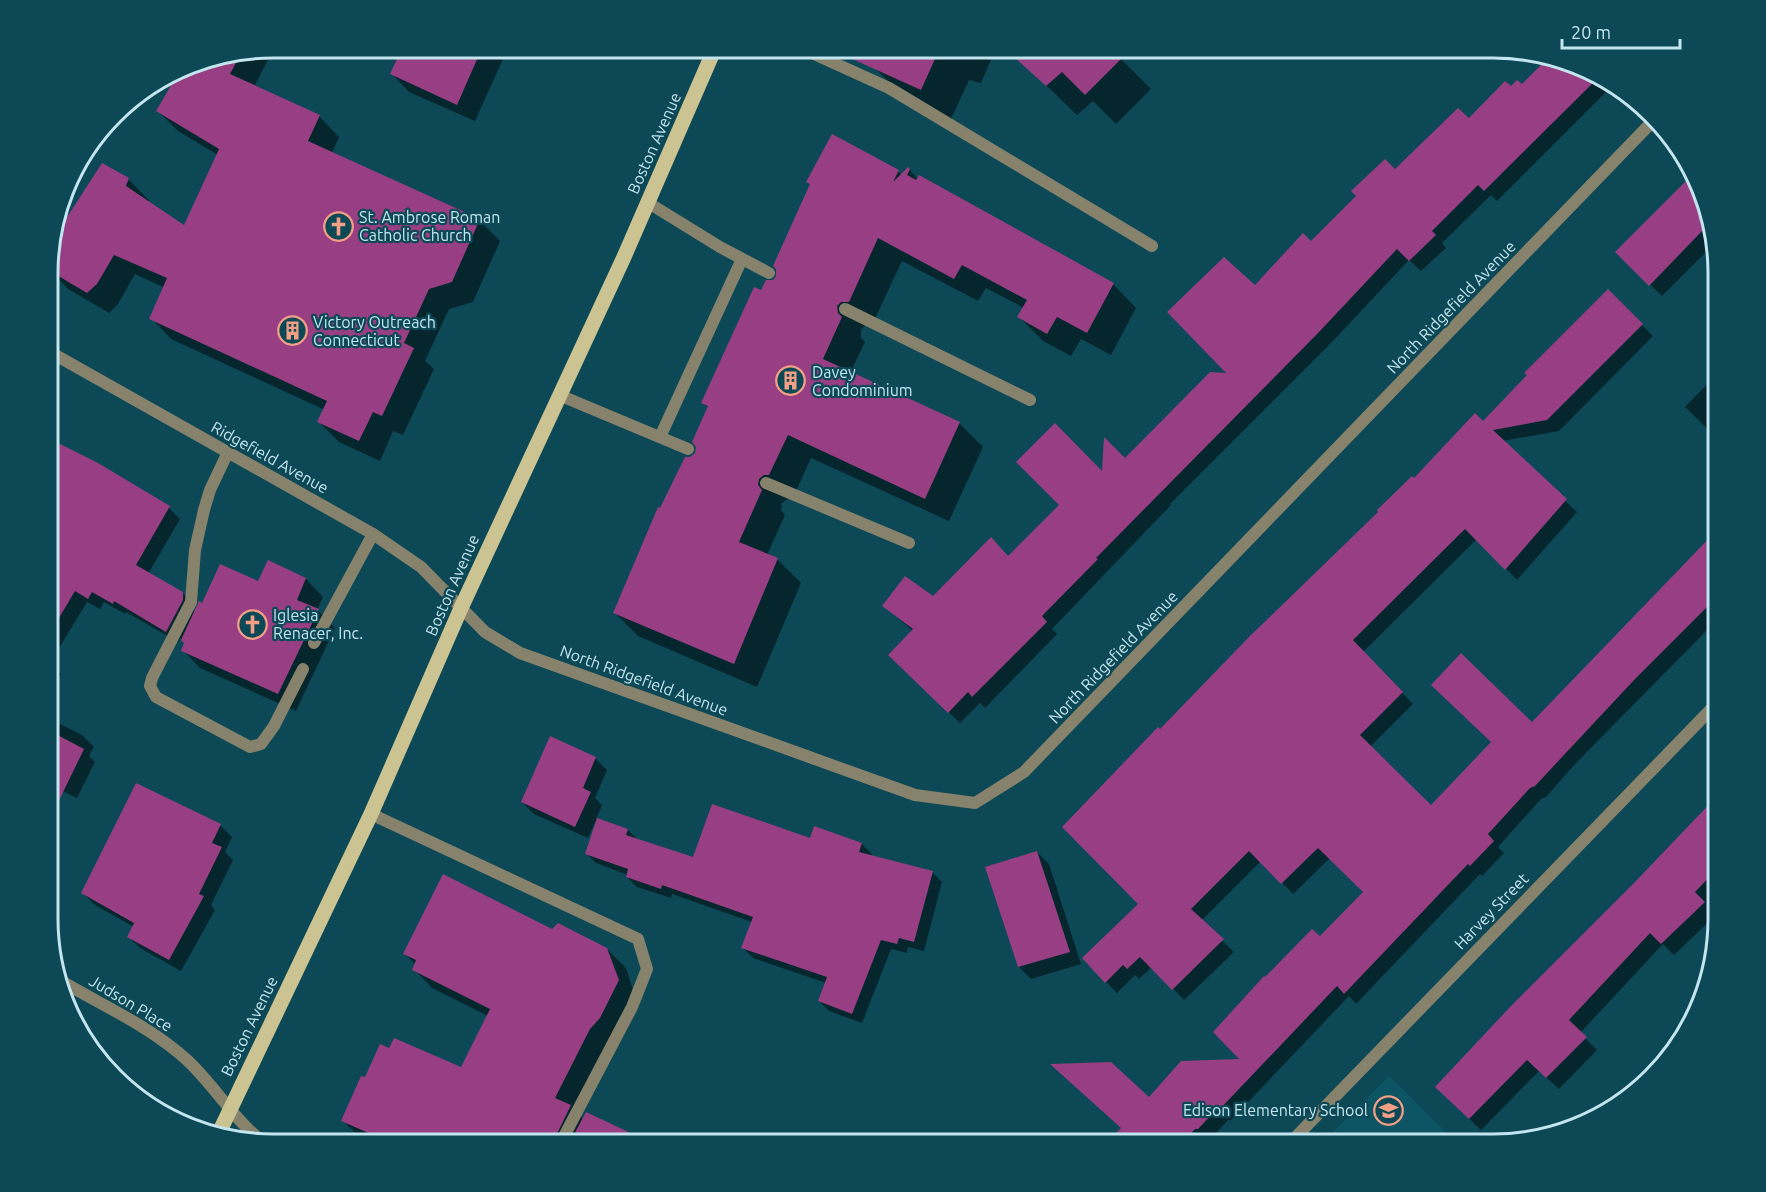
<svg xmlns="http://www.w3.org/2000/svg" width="1766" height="1192" viewBox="0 0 1766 1192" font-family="Ubuntu,sans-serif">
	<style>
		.built { fill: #0d5464 }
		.shadow { fill: #0007 }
		.building { fill: #973f82 }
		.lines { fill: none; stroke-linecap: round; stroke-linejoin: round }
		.lane { stroke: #87826b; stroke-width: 12 }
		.street { stroke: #87826b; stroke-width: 12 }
		.primary { stroke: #ccc392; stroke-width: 15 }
		.labels { text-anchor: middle; stroke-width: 4.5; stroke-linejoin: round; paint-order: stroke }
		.street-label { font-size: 16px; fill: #c3e5ef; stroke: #0d4856 }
		.poi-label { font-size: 16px; fill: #c3e5ef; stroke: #0d4856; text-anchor: start }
		.rim { fill: none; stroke: #c3e5ef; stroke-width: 3 }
	</style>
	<rect width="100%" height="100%" fill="#0d4856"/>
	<!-- built -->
	<path class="built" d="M1389 1076 1458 1144H1321Z"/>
	<!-- shadow -->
	<path class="shadow" d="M274 48 254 87 319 116 339 137 332 153 479 220 500 241 473 302 449 309 425 361 434 369 403 435 393 431 380 461 339 442 319 422 325 410 171 339 151 318 165 288 135 274 118 304 109 313 68 289 50 270 52 243 128 179 149 200 148 202 185 227 218 155 178 131 158 111 179 85 189 65Z
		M394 48H508L475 121 409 92 392 74 401 55Z
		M883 48H996L981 83 969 80 951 119 905 98 875 68Z
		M1110 48 1151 89 1116 124 1093 101 1077 115 1021 61Z
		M1551 58 1565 60 1620 88 1613 95 1608 90 1497 201 1491 195 1442 243 1446 248 1421 271 1409 260 1331 343 1170 504 1171 505 1052 629 1057 634 985 708 980 703 960 723 890 655 913 631 884 606 933 598 1008 558 1104 474 1125 460 1230 375 1255 287 1311 243 1395 171 1511 88 1522 86Z
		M909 169 918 179 1113 284 1136 308 1111 355 1081 339 1071 356 1043 341 1019 317 1024 308 986 288 978 301 902 261 872 325H865L861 330V338L865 342 850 373 959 423 983 447 949 521 811 458 793 498H789L782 503 781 510 785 515 767 555 777 559 801 583 757 687 638 636 615 613 661 510 690 459 697 454 709 408 703 403 762 292 898 171 902 176Z
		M1693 176 1713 245 1662 296 1617 252Z
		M1608 291 1653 336 1559 431 1502 441 1577 512 1517 580 1477 539 1363 652 1413 704 1370 747 1431 807 1532 724 1718 531V619L1576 763 1546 797 1541 799 1498 847 1504 853 1482 876 1480 874 1356 1004 1349 996 1230 1121 1229 1119 1206 1144H1116L1149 1099 1243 1061 1320 939 1365 892 1330 858 1293 894 1261 861 1201 921 1234 952 1184 1000 1152 967 1139 979 1135 975 1117 993 1106 982 1140 904 1160 731 1415 480 1483 423Z
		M1718 373V439L1685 407Z
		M50 445 169 508 180 519 148 574 183 593 194 605V616L203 605 259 583 268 562 306 579 323 597 317 610 335 628 296 711 200 668 183 650 186 643 180 638 178 642 126 612 125 614 104 602 100 609 87 602 50 663Z
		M50 664 61 674 50 693Z
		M50 719 82 735 94 747 89 756 95 762 77 798 50 785Z
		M595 758 607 770 595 798 602 805 596 819 628 830 638 840 694 859 811 840 862 844 872 854 871 856 932 872 942 882 924 951 908 947 907 953 891 949 862 1023 829 1011 819 1001 826 983 753 958 743 948 752 922 672 894 671 898 637 887 627 877 628 875 596 863 586 853 597 823 595 822 588 838 534 814 522 802Z
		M1718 800V893L1706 905 1716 915 1674 955 1663 944 1580 1033 1597 1050 1559 1089 1539 1071 1481 1130 1437 1087Z
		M220 825 232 837 225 852 233 860 211 905 215 910 181 971 140 948 128 936 134 927 95 905 83 893Z
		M1037 852 1049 864 1081 964 1031 979 1019 967Z
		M552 931 607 949 626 968 636 999 576 1112 584 1120 650 1144H372L362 1139 343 1121 366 1079 390 1050 461 1069 488 1016 432 988 414 969 416 965 405 954Z"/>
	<!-- building -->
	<path class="building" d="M402 48H482L457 105 390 74Z
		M828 48H940L921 90Z
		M1004 48H1132L1085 95 1062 72 1046 86Z
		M240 55 230 74 320 115 308 141 480 219 452 282 429 289 404 343 414 348 382 416 373 412 359 441 317 422 327 401 149 319 167 278 114 255 97 284 87 293 50 271 51 242 102 163 129 178 126 186 184 225 219 149 156 111 180 70 188 65Z
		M1549 57 1565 60 1599 77 1484 191 1478 185 1432 231 1436 235 1409 261 1397 249 1320 331 1096 558 1098 559 1042 616 1047 622 972 697 968 692 948 713 888 655 913 629 882 606 905 576 933 596 991 537 1008 556 1059 505 1016 462 1055 423 1102 471 1104 437 1125 458 1210 372 1226 373 1167 312 1224 257 1255 285 1303 233 1311 241 1356 196 1351 191 1385 159 1395 169 1458 108 1469 118 1505 81 1511 86 1517 80 1522 84Z
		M832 134 899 170 893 182 908 167 910 169 907 175 916 180 919 175 1114 283 1087 333 1057 317 1047 334 1017 317 1027 300 962 265 954 279 878 238 849 302H841L837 306 838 313 842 317 823 359 960 422 925 499 788 435 769 475H764L759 479 758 485 762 490 739 542 778 558 734 664 613 613 658 507 660 508 685 457H690L695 453 696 447 692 442 708 406 701 403 754 287 761 290 766 280H773L776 276V269L773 266 810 184 806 182Z
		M1692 175 1707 223 1703 230 1649 286 1615 252Z
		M1608 289 1643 324 1547 420 1493 430 1567 499 1505 570 1465 529 1353 640 1403 692 1360 735 1431 805 1491 742 1431 685 1461 653 1532 722 1718 529V596L1635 679 1535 786 1530 788 1488 834 1494 841 1470 866 1468 864 1344 994 1337 986 1218 1111 1217 1109 1198 1129H1195L1181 1144H1105L1121 1128 1050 1064 1111 1062 1149 1097 1181 1061 1239 1059 1213 1032 1264 976 1265 977 1312 929 1320 936 1363 892 1318 848 1281 884 1249 851 1191 909 1224 939 1172 990 1140 957 1127 969 1123 965 1105 983 1082 958 1138 904 1062 827 1158 727 1160 729 1250 636 1378 512 1377 510 1412 476 1414 478 1475 413 1483 421 1527 375 1524 373Z
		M50 439 98 463 170 506 136 565 183 592V600L166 632 114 601 113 604 92 592 88 599 75 591 50 633Z
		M268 560 306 578 297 600 319 609 278 694 181 651 184 643 181 640 199 601 202 603 220 564 258 581Z
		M50 731 84 749 50 819Z
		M550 736 596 757 583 788 591 792 575 827 521 802Z
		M136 783 221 824 212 843 222 847 199 894 204 896 169 960 127 937 134 923 81 893Z
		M1718 795V868L1695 892 1705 902 1661 944 1650 933 1569 1020 1587 1037 1546 1078 1527 1060 1469 1119 1435 1087 1510 1007 1635 882Z
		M712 804 810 838 814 826 862 843 859 852 933 871 914 942 899 938 897 944 881 940 852 1014 818 1001 827 977 741 948 753 917 662 885 661 889 626 877 628 869 585 854 597 818 628 829 626 835 693 857Z
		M1037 851 1070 952 1018 967 985 867Z
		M443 874 552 929 558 923 607 948 619 980 600 1018 590 1029 555 1098 571 1105 552 1144H394L341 1121 361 1076 365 1077 380 1044 389 1048 394 1038 461 1067 490 1009 412 970 416 960 403 954Z
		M586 1112 654 1144H569Z"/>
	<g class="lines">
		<!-- lane -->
		<path class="lane" d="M801 48 889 88 1152 246
			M647 202 720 247 769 273
			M845 309 1030 400
			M559 395 688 449
			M660 437 742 259
			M228 452 210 490 204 510 195 550 191 602 152 678 150 686 156 697 250 747 261 744 274 726 303 669
			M766 483 909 543
			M314 643 373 534
			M371 814 638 939 647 969 632 1007 560 1144"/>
		<!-- street -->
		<path class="street" d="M50 352 373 534 421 567 485 632 520 653 915 795 975 803 1024 772 1652 122
			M61 981C104 1006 151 1027 187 1060 215 1086 233 1119 263 1142
			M1289 1144 1718 702"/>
		<!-- primary -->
		<path class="primary" d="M218 1135 371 814 461 608 624 257 715 48"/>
	</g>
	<!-- icons -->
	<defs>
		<symbol id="church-ring" viewBox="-11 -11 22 22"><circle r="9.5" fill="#0d4856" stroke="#f39f85" stroke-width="1.5"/><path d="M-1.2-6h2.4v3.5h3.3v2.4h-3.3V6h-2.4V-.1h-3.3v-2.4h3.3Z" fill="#f39f85"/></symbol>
		<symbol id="building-ring" viewBox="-11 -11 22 22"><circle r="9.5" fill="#0d4856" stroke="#f39f85" stroke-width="1.5"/><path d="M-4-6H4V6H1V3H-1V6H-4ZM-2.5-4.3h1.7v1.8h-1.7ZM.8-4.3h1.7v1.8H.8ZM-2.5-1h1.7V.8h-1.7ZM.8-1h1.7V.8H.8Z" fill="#f39f85"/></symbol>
		<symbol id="school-ring" viewBox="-11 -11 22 22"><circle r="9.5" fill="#0d4856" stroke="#f39f85" stroke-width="1.5"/><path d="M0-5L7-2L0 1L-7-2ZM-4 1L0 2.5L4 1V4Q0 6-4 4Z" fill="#f39f85"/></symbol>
	</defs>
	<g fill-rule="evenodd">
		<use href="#church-ring" x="322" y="210" width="33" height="33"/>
		<use href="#building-ring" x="276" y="314" width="33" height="33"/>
		<use href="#building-ring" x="774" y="364" width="33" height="33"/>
		<use href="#church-ring" x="236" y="608" width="33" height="33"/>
		<use href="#school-ring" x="1372" y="1094" width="33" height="33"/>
	</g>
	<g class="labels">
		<!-- street labels -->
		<g class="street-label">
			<text transform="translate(654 143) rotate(-66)" y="6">Boston Avenue</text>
			<text transform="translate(1451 307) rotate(-46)" y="6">North Ridgefield Avenue</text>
			<text transform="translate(270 457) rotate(29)" y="6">Ridgefield Avenue</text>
			<text transform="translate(452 585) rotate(-66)" y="6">Boston Avenue</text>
			<text transform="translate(1113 657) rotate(-46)" y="6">North Ridgefield Avenue</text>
			<text transform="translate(644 680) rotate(20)" y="6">North Ridgefield Avenue</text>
			<text transform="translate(1491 911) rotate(-46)" y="6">Harvey Street</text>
			<text transform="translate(131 1003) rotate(31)" y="6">Judson Place</text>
			<text transform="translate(249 1026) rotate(-64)" y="6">Boston Avenue</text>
		</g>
		<!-- poi labels -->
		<g class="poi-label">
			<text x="359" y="223">St. Ambrose Roman<tspan x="359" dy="18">Catholic Church</tspan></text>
			<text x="313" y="328">Victory Outreach<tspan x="313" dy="18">Connecticut</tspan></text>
			<text x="812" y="378">Davey<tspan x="812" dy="18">Condominium</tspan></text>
			<text x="273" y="621">Iglesia<tspan x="273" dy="18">Renacer, Inc.</tspan></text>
			<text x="1368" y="1116" text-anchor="end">Edison Elementary School</text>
		</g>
	</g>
	<!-- crop -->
	<path d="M0 0H1766V1192H0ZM273 58H1493A215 215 0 0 1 1708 273V919A215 215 0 0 1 1493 1134H273A215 215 0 0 1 58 919V273A215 215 0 0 1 273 58Z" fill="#0d4856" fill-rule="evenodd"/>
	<path class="rim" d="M273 58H1493A215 215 0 0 1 1708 273V919A215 215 0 0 1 1493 1134H273A215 215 0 0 1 58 919V273A215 215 0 0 1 273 58Z"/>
	<!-- scale -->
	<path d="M1562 39v9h118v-9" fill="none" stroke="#c3e5ef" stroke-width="3"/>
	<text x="1571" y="39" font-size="18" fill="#c3e5ef" stroke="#0d4856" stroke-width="4.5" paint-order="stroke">20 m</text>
</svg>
